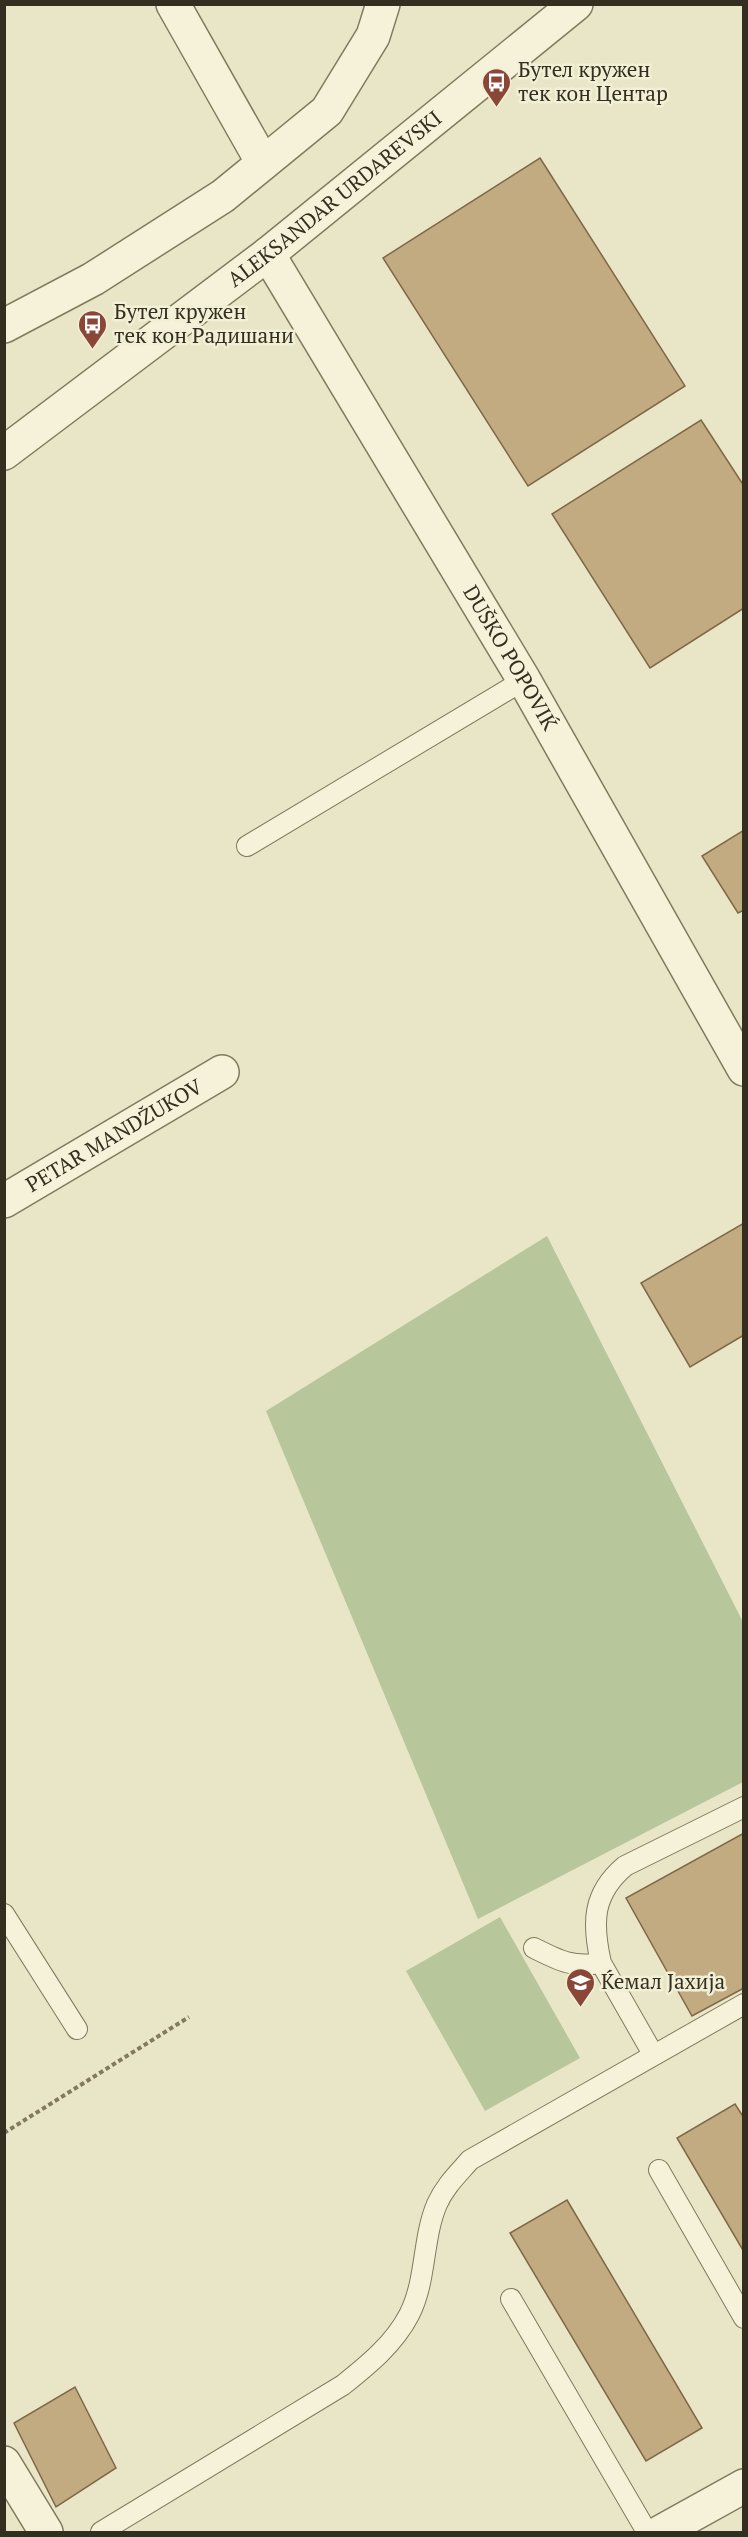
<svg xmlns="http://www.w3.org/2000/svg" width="748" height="2537" viewBox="0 0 748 2537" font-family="'PT Serif',serif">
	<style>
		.green { fill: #b8c69c }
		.building { fill: #c2aa81; stroke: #7e6847; stroke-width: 1.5 }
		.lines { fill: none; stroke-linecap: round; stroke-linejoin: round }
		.service-casing { stroke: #82795e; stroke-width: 22 }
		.minor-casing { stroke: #82795e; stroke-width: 36 }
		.tertiary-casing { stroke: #82795e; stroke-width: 36 }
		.path { stroke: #82795e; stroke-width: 4; stroke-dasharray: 4.5 3; stroke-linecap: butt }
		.service { stroke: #f5f2d9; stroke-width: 20 }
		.minor { stroke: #f5f2d9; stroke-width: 33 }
		.tertiary { stroke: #f5f2d9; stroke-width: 33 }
		.labels { text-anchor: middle; stroke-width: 5; stroke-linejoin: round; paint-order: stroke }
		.poi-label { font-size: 21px; fill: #342e20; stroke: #f1efd5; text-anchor: start }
		.street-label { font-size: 21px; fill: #342e20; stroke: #f1efd5 }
	</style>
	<rect width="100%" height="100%" fill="#e9e6c7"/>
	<!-- green -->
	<path class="green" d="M547 1236 743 1622V1782L478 1919 266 1411Z
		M500 1917 580 2058 485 2111 406 1971Z"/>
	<!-- building -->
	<path class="building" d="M540 158 685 386 528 486 383 258Z
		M701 420 744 486V608L650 668 552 514Z
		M744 830V910L738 913 702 856Z
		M744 1223V1335L690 1367 641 1283Z
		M744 1833V1988L692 2016 626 1898Z
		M735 2104 744 2118V2252L677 2138Z
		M567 2200 702 2428 646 2461 510 2233Z
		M75 2387 116 2468 56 2507 14 2423Z"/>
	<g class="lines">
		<defs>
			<path id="service" d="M247 846 524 680
				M4 1914 77 2029
				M534 1948C560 1961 573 1968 601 1963L653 2054
				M601 1963C592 1923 592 1894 625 1866L744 1807
				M659 2170 744 2318
				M511 2299 647 2532
				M101 2532 343 2385C368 2365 394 2344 409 2315 427 2280 422 2239 437 2204 445 2186 458 2174 470 2160L744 2004"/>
			<g id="minor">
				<path d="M173 4 263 163"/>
				<path id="s1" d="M268 254 524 680 744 1069"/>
				<path d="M4 326 93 279 223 196 327 111 373 36 383 4"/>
				<path id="s2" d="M4 1201 222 1072"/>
				<path d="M4 2463 46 2532"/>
				<path d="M661 2532 744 2486"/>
			</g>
			<g id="tertiary">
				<path id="s3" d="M4 453 268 254 576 4"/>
			</g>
		</defs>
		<!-- service casing -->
		<use href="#service" class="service-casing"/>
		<!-- minor casing -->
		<use href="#minor" class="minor-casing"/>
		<!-- tertiary casing -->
		<use href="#tertiary" class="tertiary-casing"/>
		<!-- path -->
		<path class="path" d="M4 2133 189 2017"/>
		<!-- service -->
		<use href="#service" class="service"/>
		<!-- minor -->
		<use href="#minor" class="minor"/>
		<!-- tertiary -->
		<use href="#tertiary" class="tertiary"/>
	</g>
	<!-- icons -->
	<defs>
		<symbol id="bus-pin" viewBox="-11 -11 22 30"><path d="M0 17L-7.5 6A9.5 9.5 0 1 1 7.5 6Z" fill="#8a4636" stroke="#f1efd5"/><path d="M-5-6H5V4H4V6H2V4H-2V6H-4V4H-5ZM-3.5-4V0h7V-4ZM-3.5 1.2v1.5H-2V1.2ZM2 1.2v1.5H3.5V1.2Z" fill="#fff"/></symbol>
		<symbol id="school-pin" viewBox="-11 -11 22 30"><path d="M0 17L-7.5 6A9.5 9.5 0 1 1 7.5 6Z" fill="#8a4636" stroke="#f1efd5"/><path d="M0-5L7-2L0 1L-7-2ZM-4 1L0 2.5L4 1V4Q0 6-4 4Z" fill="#fff"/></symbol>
	</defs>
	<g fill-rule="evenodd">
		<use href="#bus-pin" x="480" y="66" width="33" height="45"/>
		<use href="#bus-pin" x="76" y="308" width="33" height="45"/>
		<use href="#school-pin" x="564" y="1966" width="33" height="45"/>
	</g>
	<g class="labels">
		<!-- poi labels -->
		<g class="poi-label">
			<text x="518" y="77">Бутел кружен<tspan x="518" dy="24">тек кон Центар</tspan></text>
			<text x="114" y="319">Бутел кружен<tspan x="114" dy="24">тек кон Радишани</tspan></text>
			<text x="601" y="1989">Ќемал Јахија</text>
		</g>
		<!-- street labels -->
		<g class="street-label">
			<text dy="7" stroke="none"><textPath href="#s3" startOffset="417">ALEKSANDAR URDAREVSKI</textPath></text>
			<text dy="7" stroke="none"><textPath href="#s1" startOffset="471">DUŠKO POPOVIḰ</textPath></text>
			<text dy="7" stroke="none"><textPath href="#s2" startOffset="128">PETAR MANDŽUKOV</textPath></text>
		</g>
	</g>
	<!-- border -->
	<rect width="748" height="2537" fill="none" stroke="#342e20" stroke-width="12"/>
</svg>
